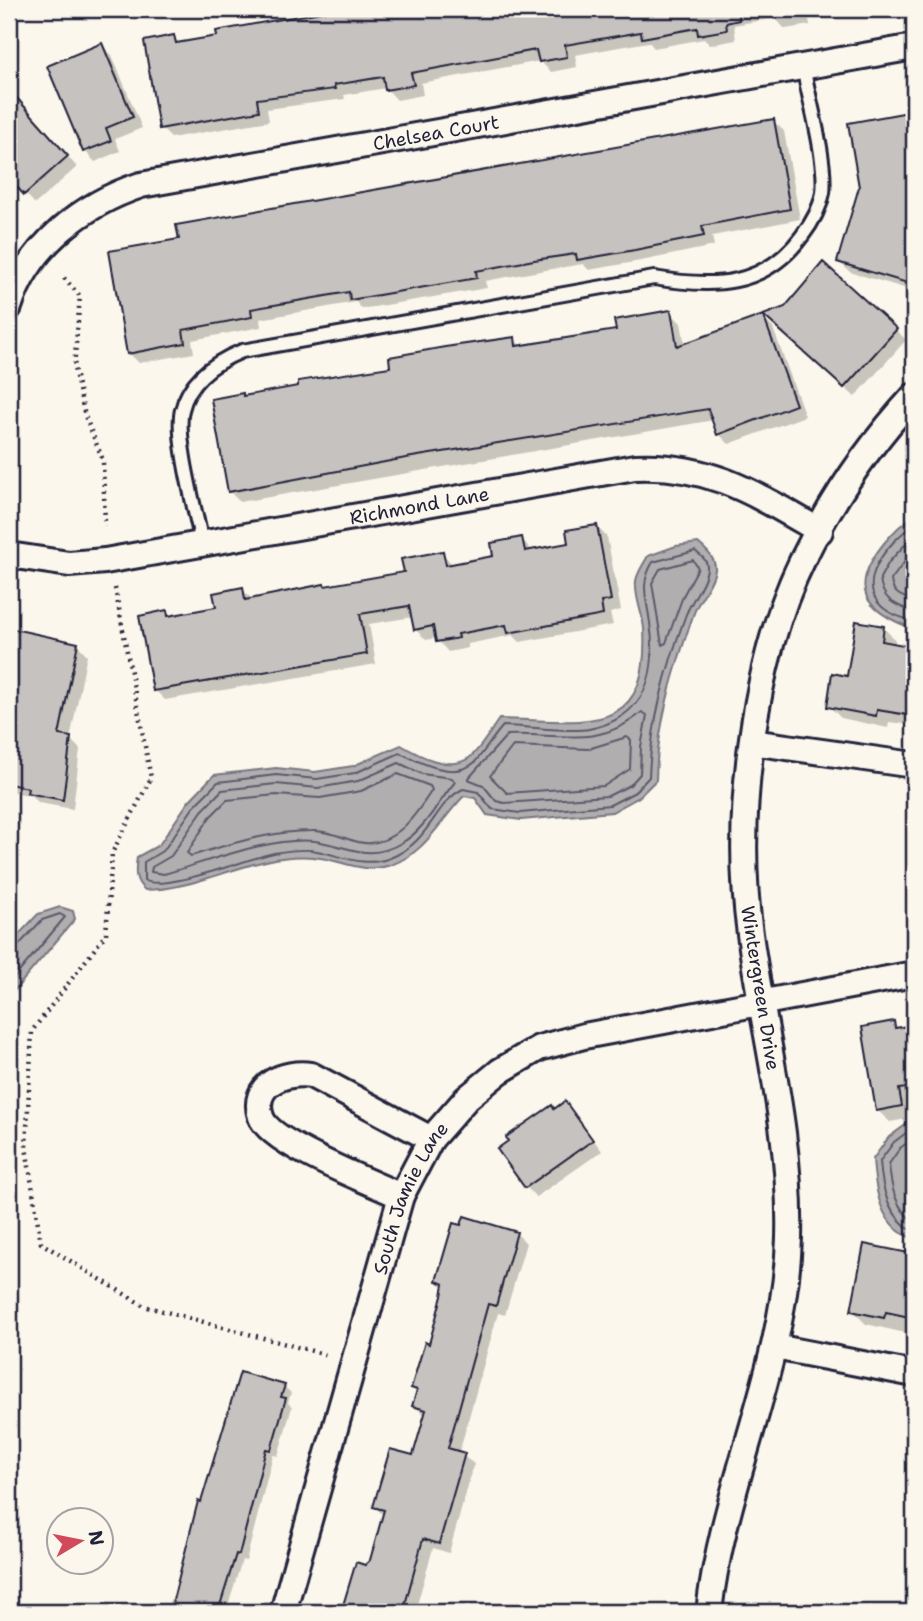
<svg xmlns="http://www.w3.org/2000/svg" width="923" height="1621" viewBox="0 0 923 1621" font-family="'Shantell Sans',sans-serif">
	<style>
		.water { fill: #b1aeb0; stroke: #787681; stroke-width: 2 }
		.shadow { fill: #0003 }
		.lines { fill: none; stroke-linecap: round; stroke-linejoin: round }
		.shore { stroke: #5b5a6a; stroke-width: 2 }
		.building { fill: #c6c2c0; stroke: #22223b; stroke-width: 2 }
		.service-casing { stroke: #22223b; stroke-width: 18 }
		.minor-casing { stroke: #22223b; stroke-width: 30 }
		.path { stroke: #22223b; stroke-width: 4.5; stroke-dasharray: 2 5; stroke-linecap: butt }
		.service { stroke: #fbf7ec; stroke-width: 12 }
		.minor { stroke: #fbf7ec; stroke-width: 24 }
		.labels { text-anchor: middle; stroke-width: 5; stroke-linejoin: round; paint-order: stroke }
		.street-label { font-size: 19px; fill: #22223b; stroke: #fbf7ec }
	</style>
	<rect width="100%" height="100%" fill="#fbf7ec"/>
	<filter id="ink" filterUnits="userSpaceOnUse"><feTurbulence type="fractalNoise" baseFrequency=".0143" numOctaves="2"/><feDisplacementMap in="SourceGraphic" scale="14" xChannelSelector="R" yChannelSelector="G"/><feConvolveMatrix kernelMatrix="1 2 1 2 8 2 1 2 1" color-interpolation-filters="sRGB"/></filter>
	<g filter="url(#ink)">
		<!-- water -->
		<path class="water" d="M914 518V629C864 611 847 588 885 542 893 533 903 521 914 518Z
			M698 543C706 550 716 558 715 570 713 584 699 599 694 613 675 667 657 722 656 780L639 797 612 812 521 820 487 815 475 798 464 796C439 821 427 852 391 865 362 875 341 859 313 857 255 852 201 890 145 890 134 881 135 871 137 857L159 845 189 801 214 775 276 768 315 772 353 766 401 745C418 755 449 772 469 758 480 750 491 730 499 719 581 720 650 742 644 629 643 614 634 596 636 581 637 573 644 563 648 556L676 546Z
			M60 907 73 911 75 919 9 997V945L38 914Z
			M914 1119V1239C880 1228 875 1190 873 1159L889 1137Z"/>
		<!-- shadow -->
		<path class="shadow" d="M347 9H830L808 13 810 25 785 29 775 18 734 25 736 40 710 45 704 39 654 48 649 42 625 46 575 55 577 67 551 72 540 61 421 83 423 95 397 100 386 88 344 95 345 99 267 109 269 121 171 138 161 128 173 37 180 44Z
			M101 45 112 55 142 128 115 139 120 151 95 162 85 151 49 67Z
			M9 91 77 167 35 204 9 175Z
			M914 113V204L867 212 914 226V291L850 272 839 262 860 187 850 125Z
			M773 121 784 131 800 219 712 236 714 246 646 260 589 270 583 264 546 270 485 281 487 288 362 309 356 302 260 319 261 327 192 340 194 353 139 363 129 353 125 328Z
			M670 312 681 323 685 345 762 317 773 328 805 416 729 444 719 434 714 420 240 502 230 492 242 395 245 397 392 369 514 339 522 347 618 331Z
			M776 325 896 330 906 340 855 397Z
			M596 526 607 537 621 610 610 613 613 625 520 642 513 635 468 644V648L448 652 436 638 426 640 415 629 413 617 369 624 376 664 165 700 155 690 166 612 172 618 218 609 242 589 253 600 406 573 442 553 453 565 495 557 522 539 532 551 570 544Z
			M883 627 895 640V645L914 648V725L889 722 888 728 841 718 829 706Z
			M9 630 77 644 87 655 70 739 80 749 73 809 39 803 32 796 9 791Z
			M894 1023 899 1029 914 1026V1100L910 1101 913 1118 890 1122 877 1110Z
			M565 1103 602 1151 536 1197 526 1187 555 1110Z
			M516 1233 526 1243 505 1315 498 1313 459 1453 474 1464 449 1553 433 1548 415 1612H343L357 1564 366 1567 371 1560 384 1516 375 1507 414 1458 426 1416 414 1406 418 1392 413 1388 430 1346 445 1288 438 1281Z
			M866 1246 914 1256V1335L866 1324 853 1311Z
			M284 1386 291 1393 288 1403 292 1407 278 1456 273 1455 246 1561 242 1560 226 1612H166L170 1600 175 1602 202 1504Z"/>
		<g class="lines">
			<!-- shore -->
			<path class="shore" d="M914 525C888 541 849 588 889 612 896 616 906 619 914 621
				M914 535 889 562 880 578C882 600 894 605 914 612
				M914 549 891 580C892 594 902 597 914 601
				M695 551C700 555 708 560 707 568 706 583 690 602 685 617 666 669 651 722 649 777L635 792 610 805 520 813 492 809 478 792 463 789C434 803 432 841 390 858 365 868 342 856 317 851 304 848 286 851 274 853 248 858 163 893 144 880V862L164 850 195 805 218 782 276 775 317 779 355 773 400 753C419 762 455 781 475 762 485 751 493 737 503 726 528 726 568 733 589 729 645 718 658 675 650 623 647 598 639 585 653 562Z
				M693 560 698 568 683 596 666 643 662 645 652 583 660 569Z
				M642 712 647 715 641 747 640 774 630 785 608 796 504 803 496 801 483 785 468 779 507 735C559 733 599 749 642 712Z
				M627 737 631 740 630 769 604 786 507 793 490 776 513 746 588 749Z
				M399 763 422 774 452 778 455 782C440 800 424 830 403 842 368 863 350 846 315 841 271 836 207 862 164 874L151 872 152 867 171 856 202 811 222 790 276 784 318 788 358 781Z
				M398 774 430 786 432 790C416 815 393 850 358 842 343 838 327 830 312 831 270 831 230 844 191 856L187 853 210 817 227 800 276 795 320 798 361 791Z
				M9 949 17 947 42 920 60 914 65 917 9 984
				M914 1127 894 1142 880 1161C882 1191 888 1216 914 1232
				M914 1138 900 1148 889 1164C891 1187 895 1208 914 1222"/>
		</g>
		<!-- building -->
		<path class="building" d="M338 9H738L739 20 726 23 727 30 698 35 697 28 642 38 641 32 565 45 567 57 539 62 536 50 411 73 414 85 385 90 383 77 334 85 335 89 257 99 259 111 159 129 144 41 174 35 176 43 217 36 216 31Z
			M102 43 133 117 106 128 111 141 83 152 47 66Z
			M9 89 68 156 24 195 9 178Z
			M914 111V285L837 262 859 187 848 123Z
			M774 119 790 209 702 226 704 236 635 250 577 260 576 254 534 260 476 271 477 278 350 300 349 292 251 309 252 317 183 330 185 343 127 354 109 251 179 239 176 225Z
			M823 262 897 329 844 388 763 315 785 307Z
			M671 310 677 346 763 315 796 405 717 435 708 409 406 458 228 492 211 399 243 393V396L298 386V381L390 367 389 357 445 347 515 337 516 346 616 330 614 320Z
			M597 525 611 600 601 602 603 615 508 633 506 625 458 634 459 638 436 642 433 626 414 630 409 606 360 614 367 654 153 691 139 616 167 610 168 616 216 607 213 593 243 587 245 600 324 584 325 586 404 572 401 559 443 551 446 565 493 556 491 543 522 537 525 551 568 543 566 530Z
			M856 621 884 626 882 641 914 647V716L877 710 876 716 827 707 832 673 847 676Z
			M9 628 78 643 59 735 71 737 63 800 27 793 28 788 9 784Z
			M894 1021 895 1028 914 1025V1087L899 1089 902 1106 876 1111 862 1027Z
			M565 1101 593 1140 525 1188 497 1149 508 1141 506 1137 552 1105 554 1109Z
			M464 1216 517 1232 496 1306 488 1304 448 1448 465 1453 439 1544 423 1539 403 1612H341L356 1562 365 1565 370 1560 384 1510 373 1507 390 1449 413 1455 426 1410 412 1406 417 1390 411 1388 425 1342 429 1344 442 1296 444 1284 436 1281 453 1223 461 1225Z
			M864 1244 914 1254V1318L886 1312 884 1318 851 1311Z
			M240 1372 285 1385 281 1397 286 1398 271 1450 266 1449 239 1555 236 1554 218 1612H170L198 1501 201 1502Z"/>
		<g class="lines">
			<defs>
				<path id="service" d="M202 543C196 513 175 437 182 410 189 380 215 362 242 351L654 278C712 288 764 288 802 236 812 223 820 209 823 193 827 160 809 100 803 66"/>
				<g id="minor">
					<path id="s1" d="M9 307C28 246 83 204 141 185L914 47"/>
					<path id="s2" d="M9 555 69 564 105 561 635 467C709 463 757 495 820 531"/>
					<path d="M752 742 914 765"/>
					<path d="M401 1196C373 1183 270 1144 261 1117 250 1084 285 1071 311 1075L431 1139"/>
					<path d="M775 1347 914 1374"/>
					<path id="s3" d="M283 1612 401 1196 431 1139 467 1098 500 1071 539 1048 584 1036 914 974"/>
					<path d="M709 1612C723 1485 785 1367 789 1238 792 1134 764 1036 750 934 734 821 752 662 803 559 831 501 870 444 914 396"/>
				</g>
			</defs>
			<!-- service casing -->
			<use href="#service" class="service-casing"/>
			<!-- minor casing -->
			<use href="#minor" class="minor-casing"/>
			<!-- path -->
			<path class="path" d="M64 278 80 296 74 368 85 416 103 460 105 526
				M115 588 151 778 112 853 106 934 32 1031 26 1147 41 1243 144 1306 327 1355"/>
			<!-- service -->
			<use href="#service" class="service"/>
			<!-- minor -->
			<use href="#minor" class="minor"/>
		</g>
	</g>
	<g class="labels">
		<!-- street labels -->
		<g class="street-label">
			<text dy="7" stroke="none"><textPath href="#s1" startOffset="486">Chelsea Court</textPath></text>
			<text dy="7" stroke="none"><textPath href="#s2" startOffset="416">Richmond Lane</textPath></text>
			<text transform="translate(761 988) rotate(81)" y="7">Wintergreen Drive</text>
			<text dy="7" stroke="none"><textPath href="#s3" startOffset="434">South Jamie Lane</textPath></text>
		</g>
	</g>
	<!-- margin -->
	<rect width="923" height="1621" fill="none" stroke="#fbf7ec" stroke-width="35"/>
	<rect x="18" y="18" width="888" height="1586" fill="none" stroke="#22223b" stroke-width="2.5" filter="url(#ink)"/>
	<!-- north arrow -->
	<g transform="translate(80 1541) rotate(80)"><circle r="33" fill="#fbf7ec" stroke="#a4a2a5" stroke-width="2"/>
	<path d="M0-5L12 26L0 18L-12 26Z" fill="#d1495b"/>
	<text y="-10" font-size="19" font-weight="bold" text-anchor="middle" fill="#22223b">N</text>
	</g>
</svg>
